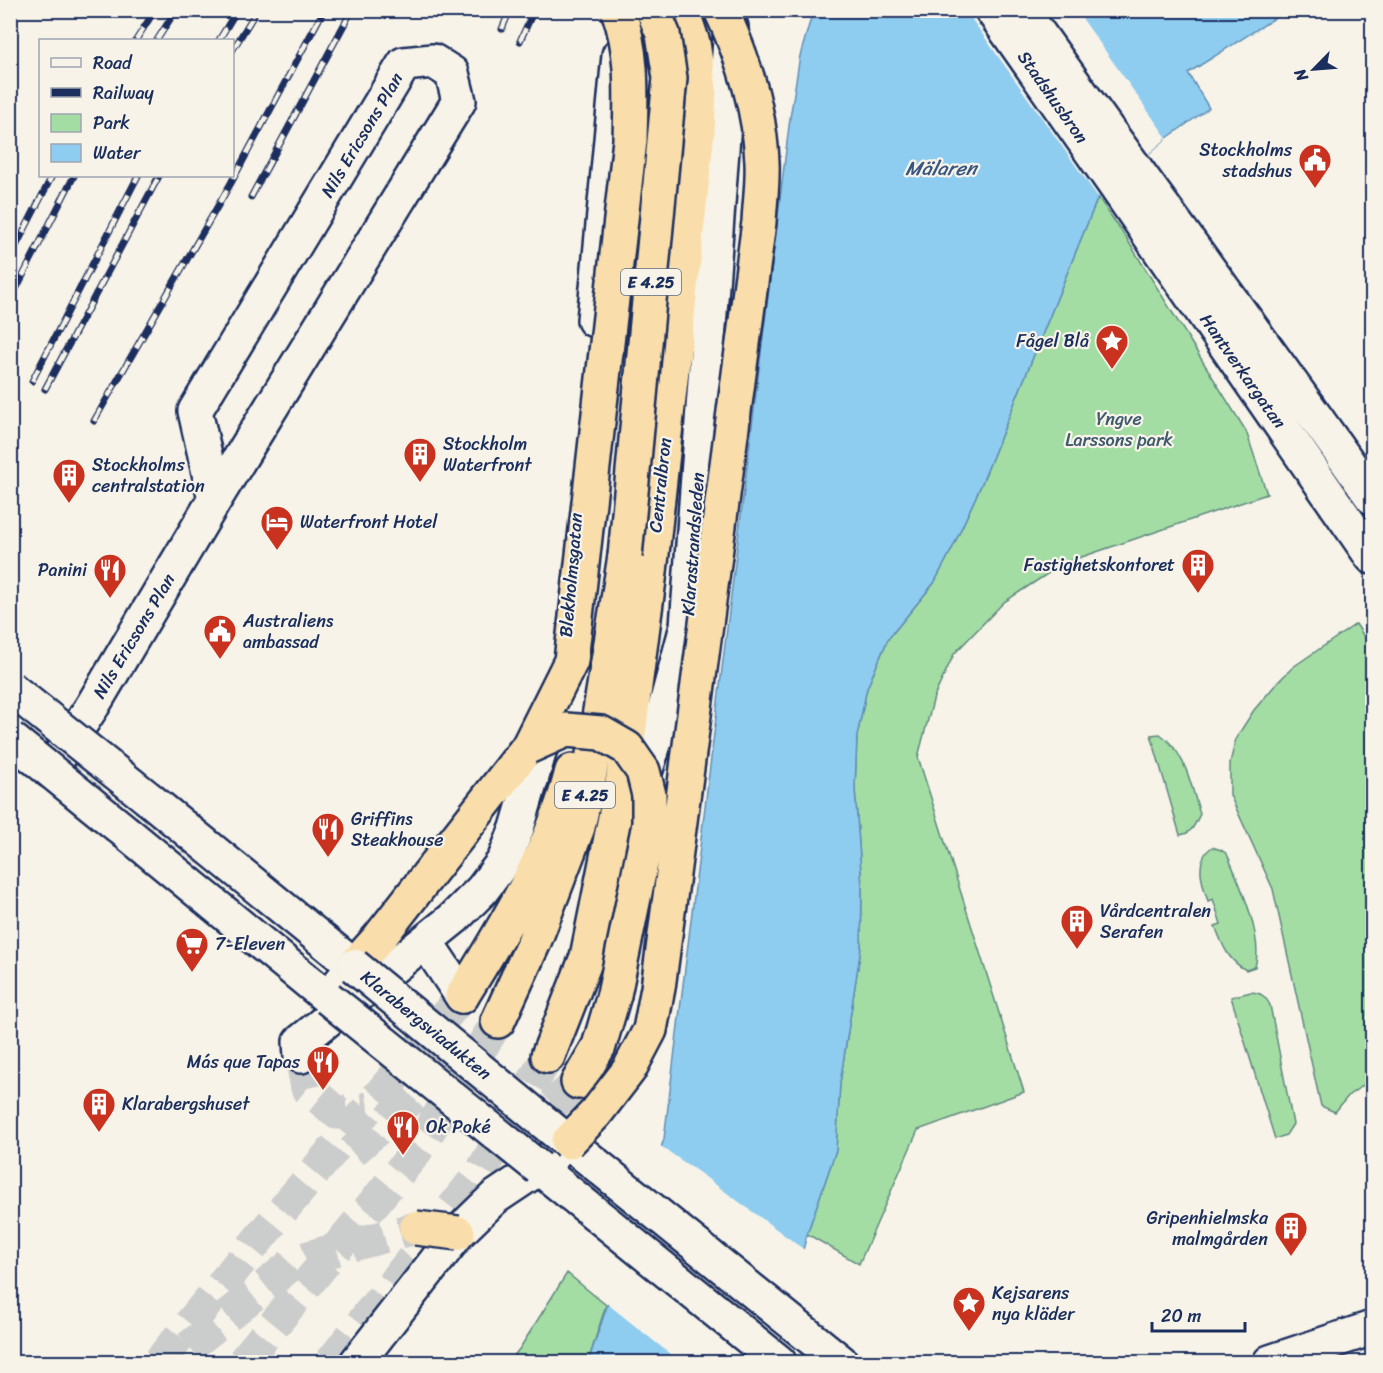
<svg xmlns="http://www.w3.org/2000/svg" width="1383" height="1373" viewBox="0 0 1383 1373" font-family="Sriracha,sans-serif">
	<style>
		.green { fill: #a3dda3; stroke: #5f8680; stroke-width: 1.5 }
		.water { fill: #8fcdf0; stroke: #618eb6; stroke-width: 1.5 }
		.pier { fill: #f7f3e8 }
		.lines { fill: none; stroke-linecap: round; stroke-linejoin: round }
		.minor-tunnel { stroke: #cbcccc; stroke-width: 33; stroke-dasharray: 33 16; stroke-linecap: butt }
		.highway-tunnel { stroke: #cbcccc; stroke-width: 33; stroke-dasharray: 33 16; stroke-linecap: butt }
		.minor-casing { stroke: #1b2f5e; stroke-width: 38 }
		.highway-casing { stroke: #1b2f5e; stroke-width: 38 }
		.minor { stroke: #f7f3e8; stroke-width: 33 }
		.highway { stroke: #f9deab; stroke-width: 33 }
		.rail-casing { stroke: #1b2f5e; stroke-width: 7 }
		.rail { stroke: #f7f3e8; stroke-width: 4.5; stroke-dasharray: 14; stroke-linecap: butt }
		.minor-bridge-casing { stroke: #1b2f5e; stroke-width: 38; stroke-linecap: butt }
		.highway-bridge-casing { stroke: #1b2f5e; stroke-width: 38; stroke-linecap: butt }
		.minor-bridge { stroke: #f7f3e8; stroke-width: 33 }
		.highway-bridge { stroke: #f9deab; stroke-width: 33 }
		.labels { text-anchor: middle; stroke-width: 4.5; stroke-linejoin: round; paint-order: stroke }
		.shield { fill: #f7f3e8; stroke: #5d6a87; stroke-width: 1.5 }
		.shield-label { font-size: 16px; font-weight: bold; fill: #1b2f5e }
		.street-label { font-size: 18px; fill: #1b2f5e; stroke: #f7f3e8 }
		.poi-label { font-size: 18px; fill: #1b2f5e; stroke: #f7f3e8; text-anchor: start }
		.park-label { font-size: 18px; fill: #3d5a6f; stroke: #f7f3e8 }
		.water-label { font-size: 20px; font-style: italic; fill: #385682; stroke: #f7f3e8 }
	</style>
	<rect width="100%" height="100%" fill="#f7f3e8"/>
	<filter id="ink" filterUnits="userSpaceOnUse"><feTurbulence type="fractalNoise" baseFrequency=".0167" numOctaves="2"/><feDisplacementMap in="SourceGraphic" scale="12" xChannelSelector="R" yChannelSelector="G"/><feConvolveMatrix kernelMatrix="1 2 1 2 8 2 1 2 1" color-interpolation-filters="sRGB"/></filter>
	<g filter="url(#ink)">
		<!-- green -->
		<path class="green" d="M1098 197 1125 236 1246 431 1267 494 1064 563 1004 602 954 654 934 697 918 757 1024 1092 918 1130 859 1264 807 1234 836 1150 840 1083 861 947 862 887 855 789 857 736 867 688 888 639 934 583 952 549 982 483Z
			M1356 624 1372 649V1079L1349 1095 1335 1112 1321 1106 1273 889 1230 795V763L1236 738 1254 710 1277 683 1293 667Z
			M1160 734C1186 752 1191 786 1200 814 1195 824 1192 834 1180 835L1151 735Z
			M1212 847 1221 850 1227 854C1239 882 1264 937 1255 967L1246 970C1228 961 1222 944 1215 926L1221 924 1213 899 1208 901C1202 884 1194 859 1212 847Z
			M1251 992C1262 993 1265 996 1270 1005L1293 1124 1286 1135 1275 1139 1231 997Z
			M567 1273 606 1305 588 1362H509L520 1348Z"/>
		<!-- water -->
		<path class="water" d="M813 11H1286L1188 73 1209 108 1167 138 1098 197 982 483 952 549 934 583 888 639 867 688 857 736 855 789 862 887 861 947 840 1083 836 1150 807 1234 775 1362H588L664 1139 790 118 800 56Z"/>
		<!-- pier -->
		<path class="pier" d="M966 11H1077L1167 138 1098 197Z
			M659 1145 701 1174 806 1251 778 1362H680L604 1301Z"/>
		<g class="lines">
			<!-- minor-tunnel -->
			<path class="minor-tunnel" d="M301 1056 307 1088 337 1113 368 1108"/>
			<!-- highway-tunnel -->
			<path class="highway-tunnel" d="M517 1138 578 1082
				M352 1152 452 1062
				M189 1347 297 1260 416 1228
				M159 1362 266 1230 462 996
				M243 1362 415 1153 498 1021
				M331 1362 481 1172 548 1056"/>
			<defs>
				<path id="minor" d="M992 10 1114 184 1372 557
					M1022 10C1137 174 1258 333 1372 497
					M594 320 619 55
					M50 771 93 705
					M638 795 664 712 687 626 731 27
					M127 833 328 998 354 966 149 799
					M426 942 462 996
					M301 1056 300 1042 454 918 482 890 504 861 517 828 548 722
					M539 1168 779 1362
					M357 1362 458 1233 494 1198 539 1168 568 1142 841 1362
					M1270 1362 1372 1328"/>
				<path id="highway" d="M354 966 379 938 528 747
					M462 996C505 926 552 852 572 771
					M498 1021 534 942 578 827 590 773 625 556
					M548 1056 587 957 623 778 650 572 698 131 700 89 693 43 682 10
					M578 1082 599 1046 614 995"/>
			</defs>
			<!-- minor casing -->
			<use href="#minor" class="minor-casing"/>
			<!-- highway casing -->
			<use href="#highway" class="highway-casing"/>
			<!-- minor -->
			<use href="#minor" class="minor"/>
			<!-- highway -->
			<use href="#highway" class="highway"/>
			<defs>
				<path id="rail" d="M502 29 510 10
					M136 40 155 10
					M157 40 176 10
					M219 40 237 10
					M520 41 534 10
					M232 51 257 10
					M251 197 352 10
					M10 258 52 176
					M10 301 74 176
					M32 381 138 176
					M45 389 159 176
					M94 421 231 183 324 10"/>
			</defs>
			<!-- rail casing -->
			<use href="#rail" class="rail-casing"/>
			<!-- rail -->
			<use href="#rail" class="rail"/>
			<defs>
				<path id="minor-bridge" d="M10 688 149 799
					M93 705 215 499 459 101 452 73 433 61 404 64 195 411 215 499
					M10 738 127 833
					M354 966 568 1142
					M328 998 539 1168"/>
				<path id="highway-bridge" d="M625 556 670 78 663 34 653 10
					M528 747 571 661 630 140C631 96 634 53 618 10
					M528 747 566 730 601 733 627 748 643 771 649 795V824L614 995
					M568 1142 596 1113 629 1070 650 1030 658 988 759 222C760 202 763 182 762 162 760 110 743 57 721 10
					M416 1228 458 1233"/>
			</defs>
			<!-- minor-bridge casing -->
			<use href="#minor-bridge" class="minor-bridge-casing"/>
			<!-- highway-bridge casing -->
			<use href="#highway-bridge" class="highway-bridge-casing"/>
			<!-- minor-bridge -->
			<use href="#minor-bridge" class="minor-bridge"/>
			<!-- highway-bridge -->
			<use href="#highway-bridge" class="highway-bridge"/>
		</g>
	</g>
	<!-- icons -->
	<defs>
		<symbol id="civic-pin" viewBox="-11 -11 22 30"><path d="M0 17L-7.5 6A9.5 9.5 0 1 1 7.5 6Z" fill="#c8321e" stroke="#f7f3e8"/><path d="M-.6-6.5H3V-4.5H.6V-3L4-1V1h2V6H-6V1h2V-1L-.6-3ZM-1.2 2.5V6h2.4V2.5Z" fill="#fff"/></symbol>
		<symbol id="sight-pin" viewBox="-11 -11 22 30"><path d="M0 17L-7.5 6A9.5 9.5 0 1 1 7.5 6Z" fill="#c8321e" stroke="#f7f3e8"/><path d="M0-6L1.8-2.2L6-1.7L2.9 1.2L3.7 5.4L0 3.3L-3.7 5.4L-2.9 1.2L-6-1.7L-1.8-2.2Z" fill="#fff"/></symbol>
		<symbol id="building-pin" viewBox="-11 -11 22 30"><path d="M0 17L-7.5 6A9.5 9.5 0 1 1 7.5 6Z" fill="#c8321e" stroke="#f7f3e8"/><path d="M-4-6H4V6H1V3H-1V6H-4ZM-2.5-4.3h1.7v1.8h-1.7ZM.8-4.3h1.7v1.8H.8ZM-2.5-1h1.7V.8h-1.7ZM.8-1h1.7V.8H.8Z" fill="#fff"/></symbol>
		<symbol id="hotel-pin" viewBox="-11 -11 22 30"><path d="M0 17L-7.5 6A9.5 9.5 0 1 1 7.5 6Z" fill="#c8321e" stroke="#f7f3e8"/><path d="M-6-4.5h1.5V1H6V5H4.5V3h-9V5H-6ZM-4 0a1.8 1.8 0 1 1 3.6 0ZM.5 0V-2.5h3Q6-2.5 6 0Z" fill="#fff"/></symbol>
		<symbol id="restaurant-pin" viewBox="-11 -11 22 30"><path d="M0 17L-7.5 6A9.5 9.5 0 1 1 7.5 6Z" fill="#c8321e" stroke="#f7f3e8"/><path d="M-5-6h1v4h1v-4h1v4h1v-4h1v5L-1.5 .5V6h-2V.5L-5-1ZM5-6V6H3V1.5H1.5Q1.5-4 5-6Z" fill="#fff"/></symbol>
		<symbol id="supermarket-pin" viewBox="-11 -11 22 30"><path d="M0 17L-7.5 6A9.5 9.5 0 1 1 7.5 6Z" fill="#c8321e" stroke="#f7f3e8"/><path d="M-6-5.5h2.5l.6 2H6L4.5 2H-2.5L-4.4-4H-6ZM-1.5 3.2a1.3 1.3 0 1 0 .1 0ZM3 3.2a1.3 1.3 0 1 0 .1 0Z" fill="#fff"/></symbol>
	</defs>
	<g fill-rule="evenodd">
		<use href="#civic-pin" x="1296" y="141" width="38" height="52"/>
		<use href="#sight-pin" x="1093" y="322" width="38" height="52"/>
		<use href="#building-pin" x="401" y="435" width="38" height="52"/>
		<use href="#building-pin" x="50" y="456" width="38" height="52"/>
		<use href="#hotel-pin" x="258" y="503" width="38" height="52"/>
		<use href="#building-pin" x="1179" y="546" width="38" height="52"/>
		<use href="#restaurant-pin" x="91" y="551" width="38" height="52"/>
		<use href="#civic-pin" x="201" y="612" width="38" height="52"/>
		<use href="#restaurant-pin" x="309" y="810" width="38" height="52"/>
		<use href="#building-pin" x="1058" y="902" width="38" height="52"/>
		<use href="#supermarket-pin" x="173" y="925" width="38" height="52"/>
		<use href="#restaurant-pin" x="304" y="1043" width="38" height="52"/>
		<use href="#building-pin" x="80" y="1085" width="38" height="52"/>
		<use href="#restaurant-pin" x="384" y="1108" width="38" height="52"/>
		<use href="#building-pin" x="1272" y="1209" width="38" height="52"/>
		<use href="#sight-pin" x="950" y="1284" width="38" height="52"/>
	</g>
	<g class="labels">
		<!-- shield labels -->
		<g class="shield">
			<rect x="621" y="269" width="60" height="26" rx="4.5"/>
			<rect x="555" y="782" width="60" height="26" rx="4.5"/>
		</g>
		<g class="shield-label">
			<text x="651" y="288">E 4.25</text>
			<text x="585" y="801">E 4.25</text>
		</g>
		<!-- street labels -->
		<g class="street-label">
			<text transform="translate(1053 97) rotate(55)" y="6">Stadshusbron</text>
			<text transform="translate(362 135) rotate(-59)" y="6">Nils Ericsons Plan</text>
			<text transform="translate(1243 371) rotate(55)" y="6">Hantverkargatan</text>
			<text transform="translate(660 485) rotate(-84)" y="6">Centralbron</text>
			<text transform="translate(693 544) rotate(-86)" y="6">Klarastrandsleden</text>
			<text transform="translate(571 575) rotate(-85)" y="6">Blekholmsgatan</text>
			<text transform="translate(134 636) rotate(-59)" y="6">Nils Ericsons Plan</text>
			<text transform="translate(426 1025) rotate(39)" y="6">Klarabergsviadukten</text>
		</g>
		<!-- poi labels -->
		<g class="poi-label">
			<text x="1292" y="156" text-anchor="end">Stockholms<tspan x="1292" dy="21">stadshus</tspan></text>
			<text x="1089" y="347" text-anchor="end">Fågel Blå</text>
			<text x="443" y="450">Stockholm<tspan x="443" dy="21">Waterfront</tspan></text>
			<text x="92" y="471">Stockholms<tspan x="92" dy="21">centralstation</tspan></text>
			<text x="300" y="528">Waterfront Hotel</text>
			<text x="1175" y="571" text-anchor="end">Fastighetskontoret</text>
			<text x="87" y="576" text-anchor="end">Panini</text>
			<text x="243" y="627">Australiens<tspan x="243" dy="21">ambassad</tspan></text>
			<text x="351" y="825">Griffins<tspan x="351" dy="21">Steakhouse</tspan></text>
			<text x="1100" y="917">Vårdcentralen<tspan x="1100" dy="21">Serafen</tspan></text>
			<text x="215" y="950">7-Eleven</text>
			<text x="300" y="1068" text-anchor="end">Más que Tapas</text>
			<text x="122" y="1110">Klarabergshuset</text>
			<text x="426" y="1133">Ok Poké</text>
			<text x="1268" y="1224" text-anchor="end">Gripenhielmska<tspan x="1268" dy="21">malmgården</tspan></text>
			<text x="992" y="1299">Kejsarens<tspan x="992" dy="21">nya kläder</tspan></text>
		</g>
		<!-- park labels -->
		<g class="park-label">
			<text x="1119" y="425">Yngve<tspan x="1119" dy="21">Larssons park</tspan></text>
		</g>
		<!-- water labels -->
		<g class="water-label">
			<text x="941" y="175">Mälaren</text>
		</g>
	</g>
	<!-- margin -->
	<rect width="1383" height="1373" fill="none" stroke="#f7f3e8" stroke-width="36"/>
	<rect x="18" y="18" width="1347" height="1337" fill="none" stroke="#1b2f5e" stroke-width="2" filter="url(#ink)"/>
	<!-- legend -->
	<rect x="39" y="39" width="195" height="138" fill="#f7f3e8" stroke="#9fa5b1" stroke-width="1.5"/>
	<rect x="51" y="58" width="30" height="9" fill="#f7f3e8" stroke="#9fa5b1" stroke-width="1.5"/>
	<text x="93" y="69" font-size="18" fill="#1b2f5e">Road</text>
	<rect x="51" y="88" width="30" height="9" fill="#1b2f5e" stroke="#9fa5b1" stroke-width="1.5"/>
	<text x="93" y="99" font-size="18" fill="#1b2f5e">Railway</text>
	<rect x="51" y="114" width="30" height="18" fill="#a3dda3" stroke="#9fa5b1" stroke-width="1.5"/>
	<text x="93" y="129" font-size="18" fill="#1b2f5e">Park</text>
	<rect x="51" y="144" width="30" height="18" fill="#8fcdf0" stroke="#9fa5b1" stroke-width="1.5"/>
	<text x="93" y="159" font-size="18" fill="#1b2f5e">Water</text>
	<!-- north arrow -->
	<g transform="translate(1314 69) rotate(245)" stroke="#f7f3e8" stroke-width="4.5" paint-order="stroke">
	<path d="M0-4.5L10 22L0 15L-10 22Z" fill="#1b2f5e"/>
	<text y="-9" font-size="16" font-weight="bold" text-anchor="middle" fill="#1b2f5e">N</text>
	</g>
	<!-- scale -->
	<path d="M1152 1322v9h93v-9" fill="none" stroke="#1b2f5e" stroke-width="3"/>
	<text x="1161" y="1322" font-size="18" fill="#1b2f5e" stroke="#f7f3e8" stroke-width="4.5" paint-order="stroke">20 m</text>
</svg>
